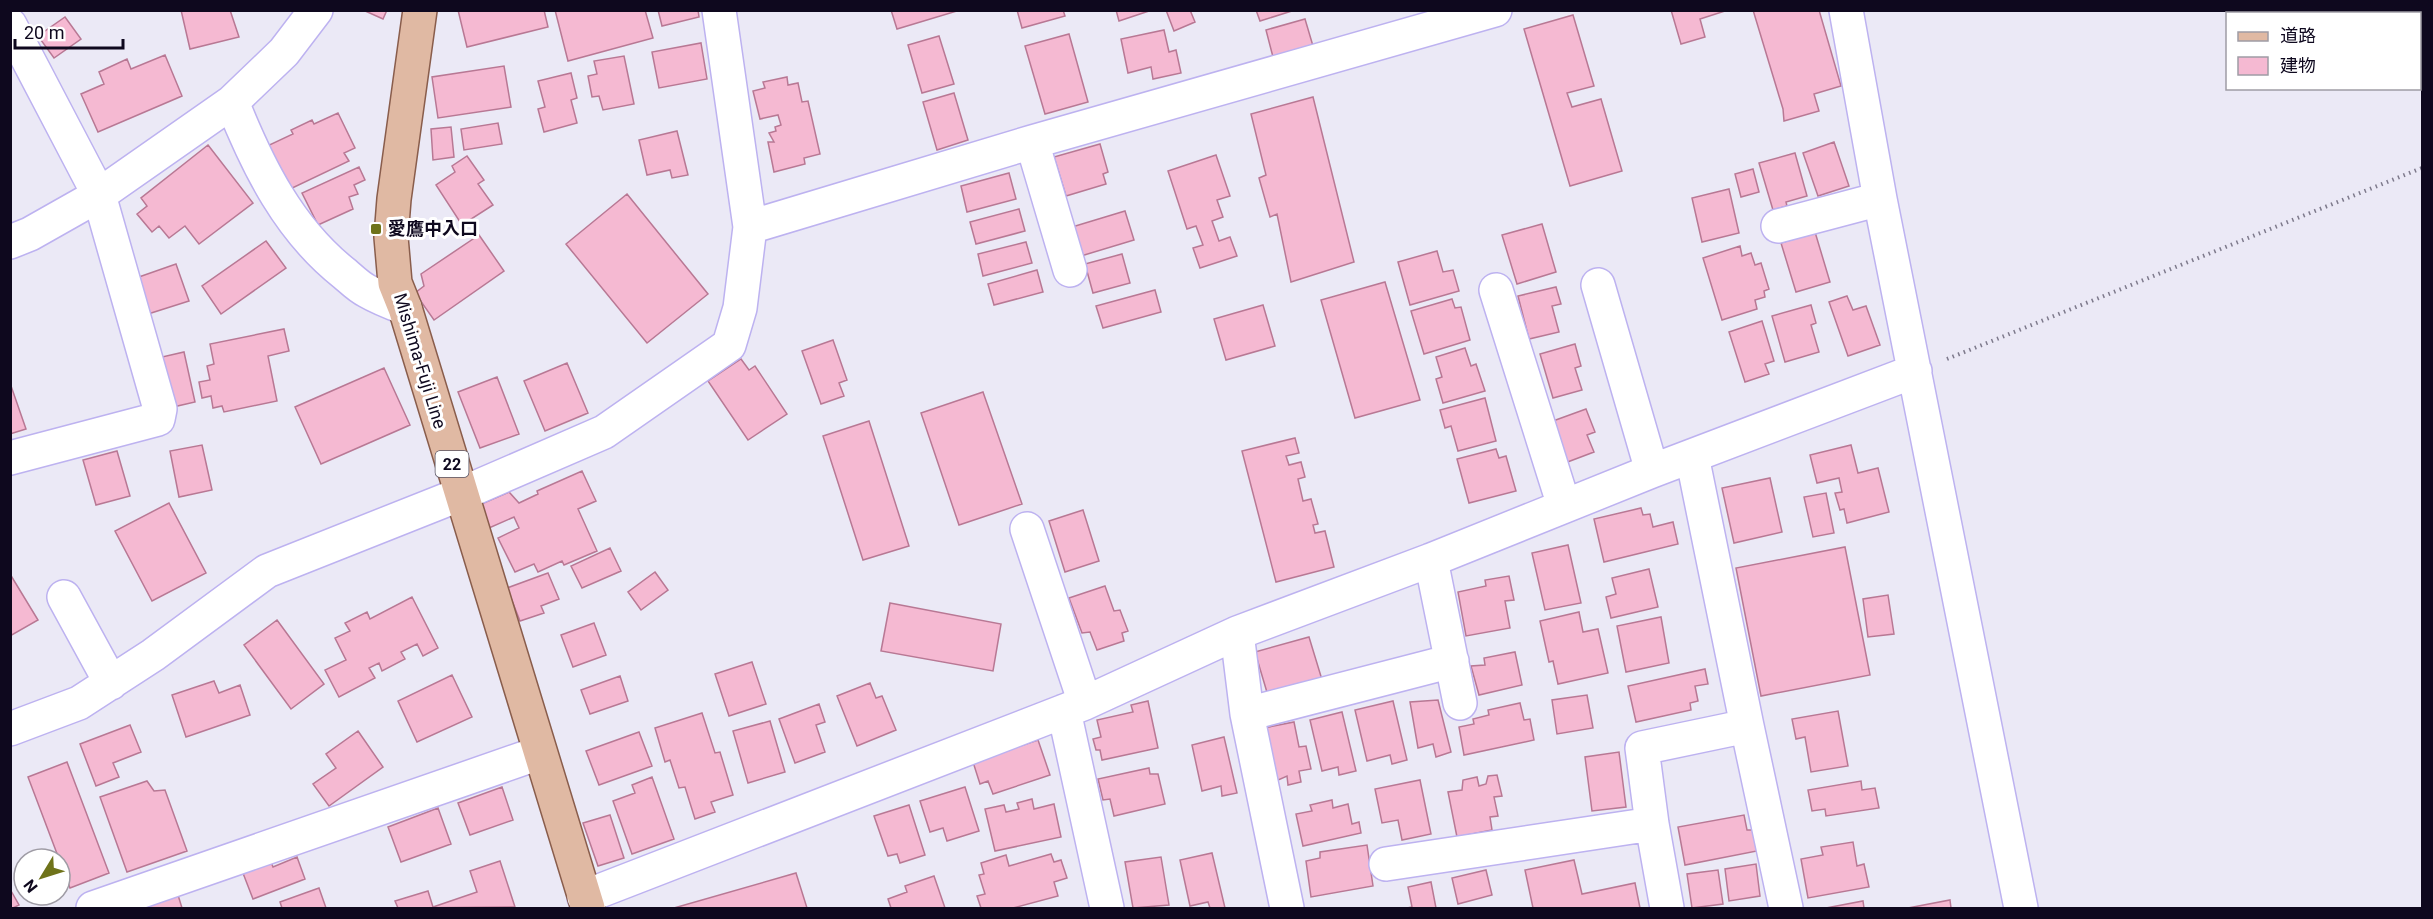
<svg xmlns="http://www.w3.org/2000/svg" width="2433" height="919" viewBox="0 0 2433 919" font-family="Roboto,'Noto Sans JP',sans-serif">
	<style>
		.building { fill: #f5b9d2; stroke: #b87894; stroke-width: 1.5 }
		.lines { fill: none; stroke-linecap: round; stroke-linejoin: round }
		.minor-casing { stroke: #bdb2f0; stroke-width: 36 }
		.major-casing { stroke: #895d4c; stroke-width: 36 }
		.path { stroke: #7e7a8c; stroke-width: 4; stroke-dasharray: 1.5 4.5; stroke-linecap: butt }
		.minor { stroke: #fff; stroke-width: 33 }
		.major { stroke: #e0b9a3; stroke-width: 33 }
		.poi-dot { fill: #6f731a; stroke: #fff; stroke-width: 2 }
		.labels { text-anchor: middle; stroke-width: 6; stroke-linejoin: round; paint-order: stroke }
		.shield { fill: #fff; stroke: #565262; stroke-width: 1.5 }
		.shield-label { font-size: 16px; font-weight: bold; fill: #0e081e }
		.poi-label { font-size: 18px; font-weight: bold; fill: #0e081e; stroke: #fff; text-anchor: start }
		.street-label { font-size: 18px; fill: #0e081e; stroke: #fff }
	</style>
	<rect width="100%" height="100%" fill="#ebe9f6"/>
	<!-- building -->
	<path class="building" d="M181 10H230L239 37 190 49Z
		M363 10H387L383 19Z
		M458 10H544L548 27 467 47Z
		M555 10H645L653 38 568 61Z
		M658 10H698L699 17 662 26Z
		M891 10H957V11L897 29Z
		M1017 10H1063L1065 16 1022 28Z
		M1116 10H1152L1119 21Z
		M1166 10H1190L1195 22 1174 31Z
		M1256 10H1295L1260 21Z
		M1671 10H1728L1700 19 1705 37 1681 44Z
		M1753 10H1819L1841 86 1814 94 1819 111 1784 121 1783 109Z
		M1573 15 1594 86 1567 93 1572 107 1601 99 1622 171 1570 186 1524 29Z
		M65 17 81 39 54 58 38 36Z
		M1305 19 1313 46 1273 57 1266 30Z
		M1164 30 1169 52 1176 50 1181 73 1153 79 1151 67 1128 73 1121 39Z
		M1069 34 1088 102 1045 114 1025 46Z
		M939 36 954 84 922 93 908 45Z
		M701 43 707 79 659 88 652 52Z
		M165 55 182 96 98 132 81 94 104 84 99 72 127 59 131 69Z
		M624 56 634 104 603 110 599 96 592 97 588 76 597 74 594 61Z
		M504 66 511 107 438 118 432 77Z
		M571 73 577 98 571 100 577 123 544 132 538 109 545 107 538 81Z
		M787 77 788 85 798 83 802 102 808 101 820 154 804 158 805 164 774 172 768 142H774L769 133 776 131 775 127 781 125 778 115 760 119 753 91 765 88 763 82Z
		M954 93 968 140 937 150 923 102Z
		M1313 97 1354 262 1291 282 1277 214 1270 217 1259 178 1266 175 1251 114Z
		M338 113 355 148 344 153 349 161 286 191 265 147 293 134 291 130 312 120 314 124Z
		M498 123 502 144 464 150 461 129Z
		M451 127 454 157 433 160 431 129Z
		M677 131 688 175 672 178 670 170 647 175 639 140Z
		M1834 142 1849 186 1818 196 1803 153Z
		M1100 144 1108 172 1103 174 1106 184 1066 196 1054 157Z
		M208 145 253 203 199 244 185 226 169 238 159 226 152 232 137 214 147 206 141 198Z
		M1795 153 1807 196 1786 202 1787 206 1773 210 1759 163Z
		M1216 155 1230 196 1217 200 1223 217 1212 221 1219 241 1230 237 1237 256 1200 268 1193 248 1203 245 1196 226 1187 229 1168 171Z
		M467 156 484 180 478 184 493 205 462 225 436 185 455 172 452 166Z
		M359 167 365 180 354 185 358 194 349 197 353 209 318 225 302 193Z
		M1753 169 1759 192 1741 197 1735 174Z
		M1009 173 1016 199 967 212 961 186Z
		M1729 189 1739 233 1702 242 1692 198Z
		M627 194 708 294 647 343 566 244Z
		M1019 209 1025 231 976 244 970 222Z
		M1125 211 1134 240 1081 256 1072 227Z
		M1542 224 1556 272 1517 284 1502 235Z
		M1815 232 1830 282 1796 292 1781 243Z
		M479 235 504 271 434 320 415 293 424 286 421 274Z
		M266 241 286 268 221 314 202 286Z
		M1026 242 1032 263 983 276 978 254Z
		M1740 246 1742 256 1751 253 1755 265 1761 263 1769 289 1764 291 1765 297 1755 300 1757 309 1722 320 1703 258Z
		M1437 251 1443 272 1453 270 1459 291 1410 305 1398 262Z
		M1122 254 1130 283 1093 293 1085 264Z
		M176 264 189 301 148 314 136 278Z
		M1037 270 1043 292 994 305 988 284Z
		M1385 282 1420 400 1355 418 1321 300Z
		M1556 287 1561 304 1552 306 1559 332 1529 339 1518 296Z
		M1155 290 1161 312 1103 328 1096 306Z
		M1847 296 1853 310 1866 306 1880 345 1848 356 1829 302Z
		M1452 299 1455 308 1461 307 1470 340 1424 354 1411 311Z
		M1263 305 1275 346 1226 360 1214 319Z
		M1811 305 1816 323 1811 325 1819 352 1785 362 1772 316Z
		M1762 321 1774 361 1765 364 1769 374 1745 382 1729 332Z
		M284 329 289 351 268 356 277 401 224 412 222 406 213 408 211 396 202 398 199 382 210 380 207 366 214 364 210 344Z
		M833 340 847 380 839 383 844 396 821 404 802 351Z
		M1575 344 1581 366 1575 368 1582 390 1553 398 1540 354Z
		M1465 348 1471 366 1476 364 1485 391 1443 403 1436 379 1442 377 1436 357Z
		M184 352 195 402 173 407 162 357Z
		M741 359 749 370 755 366 787 414 748 440 708 381Z
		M567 363 588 413 545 431 524 381Z
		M384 368 410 425 321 464 295 407Z
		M497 377 519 434 480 448 458 392Z
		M10 383 26 429 10 434Z
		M983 392 1022 504 959 525 921 413Z
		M1485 398 1496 441 1458 451 1451 426 1445 428 1440 410Z
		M1586 409 1595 432 1587 435 1594 452 1557 466 1542 425Z
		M869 421 909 546 863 560 823 436Z
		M1295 438 1299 453 1286 456 1289 465 1301 462 1305 477 1298 479 1303 501 1311 499 1318 524 1313 525 1315 533 1325 531 1334 567 1276 582 1242 451Z
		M202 445 212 490 179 497 170 451Z
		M1851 445 1858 473 1878 468 1889 512 1847 523 1844 509 1840 510 1835 493 1842 492 1839 478 1817 483 1810 455Z
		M1496 449 1499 458 1506 456 1516 491 1469 503 1457 459Z
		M117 451 130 496 96 505 83 460Z
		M582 471 596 501 578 509 597 551 564 565 562 561 538 572 534 564 515 572 498 538 519 528 514 517 489 528 479 505 509 492 519 503 538 494 537 491Z
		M1770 478 1782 532 1734 543 1722 488Z
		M1826 493 1834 533 1813 537 1804 497Z
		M169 503 206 573 152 601 115 531Z
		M1641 508 1643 515 1650 514 1653 527 1673 522 1678 544 1604 562 1594 519Z
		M1083 510 1099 561 1065 572 1049 521Z
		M1568 545 1581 603 1545 610 1532 553Z
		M1845 547 1870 675 1761 696 1736 568Z
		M610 548 621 571 582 588 571 566Z
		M1649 569 1658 607 1611 618 1606 597 1616 594 1612 578Z
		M655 572 668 590 641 610 628 592Z
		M548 573 559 599 541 606 544 613 520 621 507 588Z
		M10 574 38 620 10 636Z
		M1509 576 1514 600 1505 601 1510 628 1466 636 1458 592 1486 586 1485 580Z
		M1105 586 1114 611 1120 610 1128 631 1122 633 1124 641 1097 650 1090 632 1082 633 1069 598Z
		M1888 595 1894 634 1868 637 1863 599Z
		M412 597 438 648 423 656 417 644 401 652 405 659 382 671 379 663 369 668 375 678 339 697 325 670 346 660 335 638 350 631 345 623 367 612 370 619Z
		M890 603 1001 624 993 671 881 651Z
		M1579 612 1583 632 1598 629 1608 673 1558 684 1553 661 1549 662 1540 621Z
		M1661 617 1669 663 1626 672 1617 626Z
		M277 620 324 684 291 709 244 645Z
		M594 623 606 655 573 667 561 635Z
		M1309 637 1323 683 1269 699 1255 652Z
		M1515 652 1522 685 1479 695 1471 666 1485 665 1484 658Z
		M752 662 766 704 729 716 715 674Z
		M1705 669 1708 684 1695 686 1698 701 1690 703 1691 710 1636 722 1628 686Z
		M452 675 472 717 417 742 398 701Z
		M620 676 628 701 590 714 581 690Z
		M214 681 219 693 240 685 250 715 186 737 172 695Z
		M870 683 876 698 882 696 896 730 857 746 837 696Z
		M1587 695 1593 728 1557 734 1552 700Z
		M1438 700 1451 752 1436 757 1433 744 1418 748 1410 702Z
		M1148 701 1158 748 1102 760 1100 750H1096L1093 739 1101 737 1097 720 1133 712 1131 705Z
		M1393 701 1407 760 1392 764 1390 755 1367 761 1355 710Z
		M1520 703 1524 720 1530 719 1534 740 1464 755 1459 727 1474 724 1473 719 1489 715 1488 710Z
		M819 704 825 722 816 725 825 752 795 763 779 719Z
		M1838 711 1848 766 1811 772 1805 737 1796 739 1792 719Z
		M1342 712 1356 771 1339 775 1338 767 1322 771 1310 720Z
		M702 713 715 753 720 752 733 795 711 802 715 812 695 819 685 787 679 788 670 760 665 762 655 728Z
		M770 721 785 772 748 783 733 731Z
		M1294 722 1299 747 1306 746 1311 769 1299 771 1301 782 1288 785 1287 776 1276 781 1264 728Z
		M130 725 141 752 113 763 119 777 96 786 80 744Z
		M358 731 383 767 329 806 313 784 336 768 326 754Z
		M639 732 652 766 599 785 586 751Z
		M1224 737 1237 793 1222 796 1221 786 1202 791 1192 745Z
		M1038 740 1050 775 993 794 988 781 980 784 973 762Z
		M1619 752 1626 807 1592 811 1585 757Z
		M67 762 109 873 70 888 28 777Z
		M1149 768 1150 774H1158L1165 804 1114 816 1110 799 1103 800 1098 779Z
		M1497 775 1502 796 1494 797 1498 816 1490 817 1492 830 1457 837 1448 792 1462 790 1463 780 1477 777 1479 786 1486 784 1488 776Z
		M652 777 674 839 632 854 613 801 635 793 632 785Z
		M1420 780 1431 834 1402 840 1398 820 1382 823 1375 789Z
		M147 781 154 791 165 790 187 851 127 872 100 797Z
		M1861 781 1862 790 1875 788 1879 808 1826 816 1825 809 1812 811 1808 790Z
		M502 787 513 820 470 835 458 803Z
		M965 787 979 831 947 841 943 828 930 832 920 801Z
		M1032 799 1034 809 1054 804 1061 837 995 851 985 809 1004 805 1006 812 1019 809 1017 803Z
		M1332 800 1333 808 1348 804 1352 824 1359 822 1361 833 1303 846 1296 814 1312 811 1310 805Z
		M909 805 925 855 900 863 897 854 888 856 874 816Z
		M438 808 451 844 401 862 388 827Z
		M610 815 624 858 598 866 583 823Z
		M1744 815 1747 830H1753L1757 851 1685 865 1678 827Z
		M1853 842 1857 866 1864 864 1869 887 1808 898 1801 859 1823 855 1821 847Z
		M1367 845 1373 886 1311 897 1306 861 1320 858V852Z
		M1212 853 1225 908H1210L1208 902 1190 906 1180 860Z
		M1051 854 1054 862 1061 860 1067 878 1054 882 1058 896 1013 908H981L977 896 985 894 979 875 984 874 981 863 1006 855 1009 866Z
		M269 857 273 867 297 857 305 879 253 899 241 868Z
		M1161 857 1169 905 1133 908 1125 862Z
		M1574 860 1582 894 1635 883 1640 908H1533L1525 870Z
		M500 861 515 907 398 908 395 901 428 891 433 907 477 892 470 871Z
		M1756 864 1760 896 1729 901 1725 869Z
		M1486 870 1492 895 1458 904 1452 878Z
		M1718 870 1723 904 1692 908 1687 874Z
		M796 873 807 908H674Z
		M934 876 945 908H891L888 899 907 892 905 886Z
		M1431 882 1436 908H1407L1412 907 1408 887Z
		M319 888 326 908H282L280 902Z
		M10 889 19 905 13 908H10Z
		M178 895 182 908H147L146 906Z
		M1950 900 1951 908H1908Z
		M1863 901 1864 908H1826Z"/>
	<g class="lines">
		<defs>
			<path id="minor" d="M719 10 750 227 1032 142 1495 10
				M1846 10 1880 199 2021 908
				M10 25 99 195 160 409 158 419 10 458
				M232 102C258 167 289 230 345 274 352 280 359 287 367 291 379 298 392 303 405 308
				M1032 142 1070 270
				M1778 226 1880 199
				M10 242 30 234 99 195 232 102 284 52 316 10
				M1598 285 1652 471
				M1496 290 1564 506
				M1692 456 1747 726
				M1027 529 1085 703
				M1431 560 1460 703
				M64 597 111 683
				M1237 633 1247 714 1287 908
				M1064 711 1107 908
				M1247 714 1452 661
				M10 729 79 703 153 655 267 571 461 494 604 432 729 345 740 308 750 227
				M1386 864 1652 824
				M584 897 1085 703 1237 633 1431 560 1652 471 1915 371
				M93 908 539 753
				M1667 908 1652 824 1642 748 1747 726 1786 908"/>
			<path id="major" d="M420 10 394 199 391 237 395 283 405 308 588 908"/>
		</defs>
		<!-- minor casing -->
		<use href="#minor" class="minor-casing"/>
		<!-- major casing -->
		<use href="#major" class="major-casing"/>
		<!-- path -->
		<path class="path" d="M1947 359 2422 168"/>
		<!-- minor -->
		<use href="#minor" class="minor"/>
		<!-- major -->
		<use href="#major" class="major"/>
	</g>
	<!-- markers -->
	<rect class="poi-dot" x="370" y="223" width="12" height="12" rx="3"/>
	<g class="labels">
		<!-- shield labels -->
		<rect class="shield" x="435.5" y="451" width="33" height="26" rx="4.5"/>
		<g class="shield-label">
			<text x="452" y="470">22</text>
		</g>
		<!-- poi labels -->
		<g class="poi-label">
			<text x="388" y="235">愛鷹中入口</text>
		</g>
		<!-- street labels -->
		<g class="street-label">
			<text transform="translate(420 361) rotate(73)" y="6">Mishima-Fuji Line</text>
		</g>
	</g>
	<!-- border -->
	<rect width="2433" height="919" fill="none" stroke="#0e081e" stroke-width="24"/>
	<!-- legend -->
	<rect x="2226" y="12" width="195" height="78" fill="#ffffff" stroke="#9f9ca5" stroke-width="1.5"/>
	<rect x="2238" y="32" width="30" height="9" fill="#e0b9a3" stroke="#9f9ca5" stroke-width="1.5"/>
	<text x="2280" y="42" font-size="18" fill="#0e081e">道路</text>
	<rect x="2238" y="57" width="30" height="18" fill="#f5b9d2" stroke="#9f9ca5" stroke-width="1.5"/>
	<text x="2280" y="72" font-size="18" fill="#0e081e">建物</text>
	<!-- north arrow -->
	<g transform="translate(42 877) rotate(232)"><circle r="28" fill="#ffffff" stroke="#9f9ca5" stroke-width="1.5"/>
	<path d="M0-4.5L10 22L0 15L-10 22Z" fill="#6f731a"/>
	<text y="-9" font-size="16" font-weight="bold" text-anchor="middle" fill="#0e081e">N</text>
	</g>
	<!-- scale -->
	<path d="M15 39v9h108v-9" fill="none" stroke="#0e081e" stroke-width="3"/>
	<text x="24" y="39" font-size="18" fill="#0e081e" stroke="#ffffff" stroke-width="4.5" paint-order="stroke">20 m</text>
</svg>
